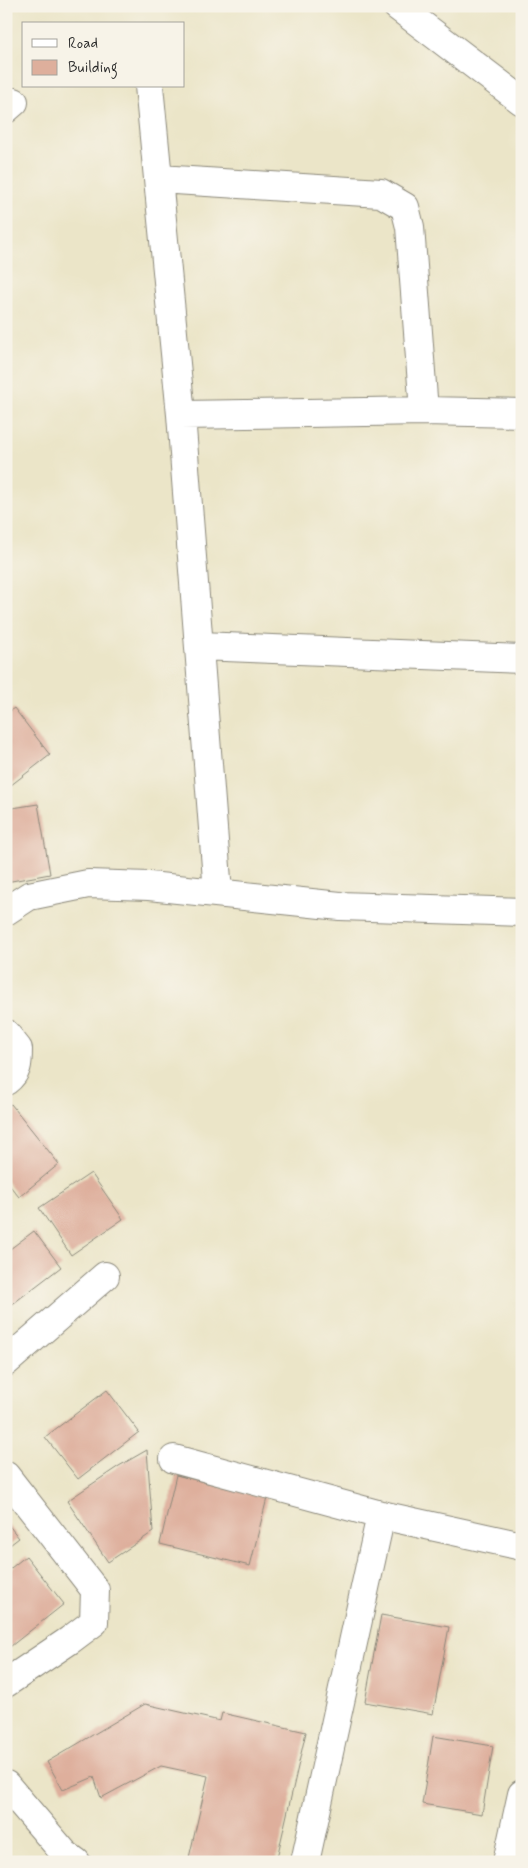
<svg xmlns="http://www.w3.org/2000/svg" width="528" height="1868" viewBox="0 0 528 1868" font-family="Mynerve,sans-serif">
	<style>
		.building { fill: #deaf9c }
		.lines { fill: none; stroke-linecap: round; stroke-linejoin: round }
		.street-casing { stroke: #8b887a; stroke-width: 30 }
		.street { stroke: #fff; stroke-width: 28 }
	</style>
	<rect width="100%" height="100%" fill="#f7f3e8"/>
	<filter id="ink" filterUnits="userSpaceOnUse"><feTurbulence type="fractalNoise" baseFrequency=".02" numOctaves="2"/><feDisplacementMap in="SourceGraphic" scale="10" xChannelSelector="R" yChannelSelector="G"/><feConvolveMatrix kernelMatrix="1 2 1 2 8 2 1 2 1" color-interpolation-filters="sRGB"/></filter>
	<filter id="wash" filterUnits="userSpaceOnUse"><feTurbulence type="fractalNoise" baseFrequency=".0096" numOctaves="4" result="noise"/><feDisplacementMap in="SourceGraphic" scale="20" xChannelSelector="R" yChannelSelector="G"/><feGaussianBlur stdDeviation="1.12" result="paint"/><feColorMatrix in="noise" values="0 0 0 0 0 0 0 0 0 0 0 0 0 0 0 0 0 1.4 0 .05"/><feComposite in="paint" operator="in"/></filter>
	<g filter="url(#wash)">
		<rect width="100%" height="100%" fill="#ebe5c8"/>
		<g id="blocks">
			<!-- building -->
			<path class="building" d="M14 708 50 755 6 789V714Z
				M38 804 50 874 6 882V809Z
				M11 1104 59 1164 19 1197 6 1181V1107Z
				M91 1173 123 1219 71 1255 39 1208Z
				M34 1231 61 1267 6 1309V1252Z
				M107 1390 139 1432 78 1479 45 1437Z
				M147 1450 153 1532 108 1562 67 1501 119 1466Z
				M176 1475 267 1498 250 1566 160 1544Z
				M6 1522 19 1538 6 1548Z
				M26 1556 64 1604 6 1650V1572Z
				M381 1615 449 1627 433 1714 365 1702Z
				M145 1704 220 1721 222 1713 306 1732 276 1862H188L208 1776 161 1766 101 1798 94 1777 63 1790 47 1762Z
				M433 1736 493 1746 482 1814 422 1804Z"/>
		</g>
	</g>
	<g filter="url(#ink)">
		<use href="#blocks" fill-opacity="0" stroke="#8b887a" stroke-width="1"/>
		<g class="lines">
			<defs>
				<path id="street" d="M397 6 522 101
					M149 86 181 415 218 893
					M6 109 14 102
					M159 179 381 193 405 207 410 227 424 411
					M181 415 424 411 522 413
					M200 646 522 659
					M6 911 29 896 88 884 149 886 340 906 522 912
					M6 1034 18 1049C18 1064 18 1072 6 1081
					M6 1362 105 1276
					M174 1459 381 1515 522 1546
					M6 1476 95 1590 94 1622 70 1640 6 1683
					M6 1785 65 1854 76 1862
					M305 1862 381 1515
					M507 1862 522 1794"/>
			</defs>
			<!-- street casing -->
			<use href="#street" class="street-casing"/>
			<!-- street -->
			<use href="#street" class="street"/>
		</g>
	</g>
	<!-- margin -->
	<rect width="528" height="1868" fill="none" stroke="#f7f3e8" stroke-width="25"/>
	<!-- legend -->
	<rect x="22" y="22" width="162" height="65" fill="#f7f3e8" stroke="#a5a39c"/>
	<rect x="32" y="39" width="25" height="8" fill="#ffffff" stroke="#a5a39c"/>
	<text x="68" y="48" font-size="15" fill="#2b2b2b">Road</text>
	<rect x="32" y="60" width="25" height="15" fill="#deaf9c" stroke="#a5a39c"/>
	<text x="68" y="72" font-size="15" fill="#2b2b2b">Building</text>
</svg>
